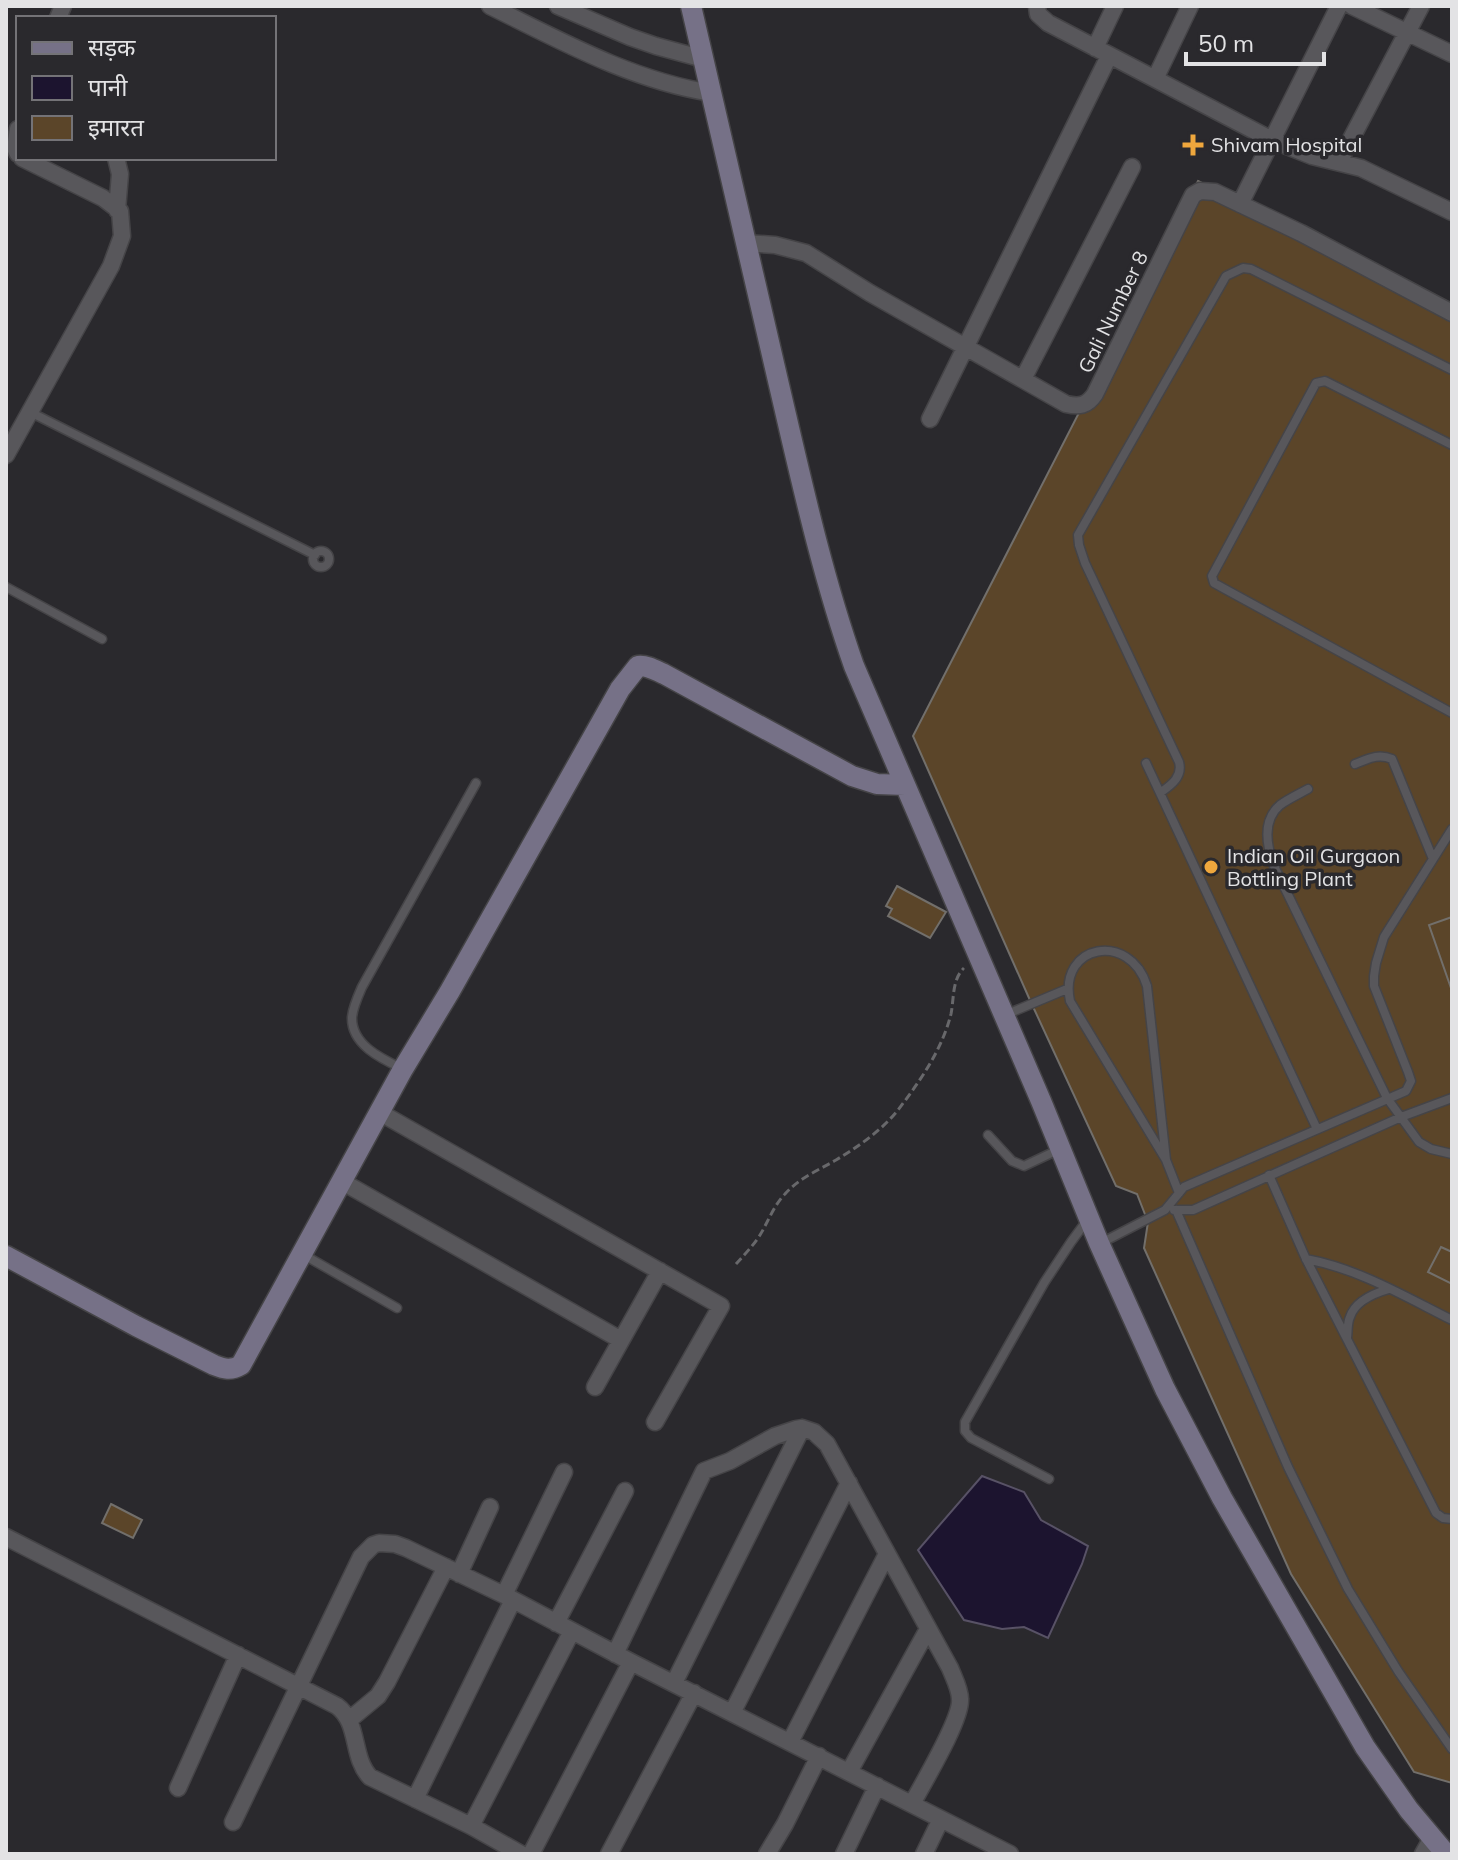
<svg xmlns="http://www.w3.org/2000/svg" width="1458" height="1860" viewBox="0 0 1458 1860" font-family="Mulish,'Noto Sans Devanagari',sans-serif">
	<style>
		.water { fill: #1c142f; stroke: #585266; stroke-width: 2 }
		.building { fill: #5b4529; stroke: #726f6b; stroke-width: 2 }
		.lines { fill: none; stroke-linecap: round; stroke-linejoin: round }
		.lane-casing { stroke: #454447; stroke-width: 11 }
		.street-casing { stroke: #454447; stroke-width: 19 }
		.secondary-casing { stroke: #454447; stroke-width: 23 }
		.path { stroke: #68686b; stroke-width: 3; stroke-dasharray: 8 4; stroke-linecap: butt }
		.lane { stroke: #58575b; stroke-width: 8 }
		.street { stroke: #58575b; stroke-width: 16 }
		.secondary { stroke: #767187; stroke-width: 20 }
		.poi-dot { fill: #efa73d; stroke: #2a292d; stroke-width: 3 }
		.labels { text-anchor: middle; stroke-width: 7; stroke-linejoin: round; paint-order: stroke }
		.poi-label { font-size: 20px; fill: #e3e3e5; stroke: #2a292d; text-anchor: start }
		.street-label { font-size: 20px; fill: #e3e3e5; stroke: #2a292d }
	</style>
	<rect width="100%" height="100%" fill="#2a292d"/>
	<!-- water -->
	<path class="water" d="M982 1476 1024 1492 1041 1520 1088 1546 1082 1564 1048 1638 1024 1627 1002 1629 964 1620 918 1550Z"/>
	<!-- building -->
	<path class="building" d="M1198 181 1452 313V1783L1414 1772 1291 1574 1144 1248 1148 1222 1137 1194 1116 1186 1029 998 913 736Z
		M897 886 946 912 930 938 888 916 892 909 886 906Z
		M1452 917V991L1429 925Z
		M1441 1247 1452 1252V1284L1428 1272Z
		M111 1504 142 1520 133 1538 102 1523Z"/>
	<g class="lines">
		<defs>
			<path id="lane" d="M30 412 315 555
				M1452 445 1325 381 1316 383 1212 576 1214 583 1223 588 1452 713
				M313 559a8 8 0 1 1 16 0a8 8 0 1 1-16 0Z
				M6 587 102 639
				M1146 763 1317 1129
				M1355 764C1368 759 1378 753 1392 759L1433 859
				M1308 789C1299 794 1288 799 1280 805 1261 821 1267 847 1274 866L1387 1098 1419 1142 1431 1149 1452 1154
				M1160 793C1171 785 1183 777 1179 762L1085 563 1079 545 1078 535 1226 276 1243 268 1251 269 1452 370
				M1005 1015 1067 989
				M403 1069C382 1059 351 1045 352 1017 353 1007 358 996 362 987L476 783
				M988 1135 1012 1161 1024 1166 1060 1149
				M1166 1160 1070 1001C1058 944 1130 931 1147 986L1166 1160 1179 1193
				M1269 1175 1306 1259 1436 1513 1443 1518 1452 1519
				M1174 1210H1193L1401 1117 1452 1098
				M1176 1210 1288 1467 1348 1589 1398 1671 1452 1749
				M1101 1243 1165 1210 1184 1187 1406 1091 1411 1081 1408 1072 1374 986V976L1376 963 1384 937 1452 829
				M304 1255 397 1308
				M1306 1259C1359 1269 1404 1296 1452 1320
				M1347 1338C1348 1331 1347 1323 1350 1317 1355 1301 1375 1293 1389 1289
				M1049 1479 971 1438 965 1431V1422L1044 1283 1071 1242 1088 1219"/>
			<path id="street" d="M490 6C561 41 633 81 712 93
				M558 6 630 37 656 46 704 59
				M1037 6 1038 14 1048 23 1272 140 1312 156 1361 168 1452 212
				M1352 6 1452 54
				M58 18 63 6
				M1095 48 1115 6
				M1155 79 1190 6
				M18 129 15 148 18 154
				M116 158 120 174 117 210
				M1339 162 1421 6
				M1240 204 1339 6
				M745 243 775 245 806 253 870 293 1066 404C1079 407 1087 406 1095 394L1187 207 1193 195 1200 191 1215 192 1301 233 1452 313
				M1023 379 1132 167
				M930 419 1109 56
				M6 455 111 266 122 236 120 211 103 198 22 158
				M379 1112 721 1306 655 1422
				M341 1181 621 1340
				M595 1387 660 1271
				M6 1537 337 1706C360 1723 351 1757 370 1777L471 1826 521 1854
				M459 1574 490 1507
				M504 1595 564 1472
				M556 1623 625 1491
				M615 1654 704 1471 730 1461 775 1436 796 1429 802 1428 814 1432 827 1444 950 1668C954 1678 960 1689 960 1699 962 1719 923 1783 912 1804
				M674 1683 802 1428
				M732 1713 849 1483
				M349 1720 378 1696 387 1682 446 1567
				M790 1742 887 1554
				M849 1772 928 1629
				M178 1788 238 1655
				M415 1799 513 1600
				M233 1822 361 1557 373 1545 379 1543 395 1544 406 1548 504 1595 631 1662 1010 1854
				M471 1826 572 1631
				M531 1854 631 1662
				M609 1854 694 1693
				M767 1854 785 1824 819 1756
				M844 1854 877 1786
				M924 1854 941 1819
				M1423 1854 1432 1838"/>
			<path id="secondary" d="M691 6C721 132 749 259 779 385 801 479 822 575 854 666L1041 1101 1099 1243 1165 1389 1222 1498 1365 1747 1409 1810 1446 1854
				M6 1256 136 1326 214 1365C224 1369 231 1371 241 1365L403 1069 450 991 620 689 638 666C647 665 655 670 664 674L852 776 877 784 905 785"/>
		</defs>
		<!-- lane casing -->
		<use href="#lane" class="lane-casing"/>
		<!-- street casing -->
		<use href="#street" class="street-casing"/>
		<!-- secondary casing -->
		<use href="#secondary" class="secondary-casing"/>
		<!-- path -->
		<path class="path" d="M736 1264C744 1255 753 1246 760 1235 768 1222 774 1205 785 1194 799 1178 819 1170 836 1160 859 1146 881 1131 898 1110 920 1081 942 1050 951 1014 954 999 952 979 964 968"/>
		<!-- lane -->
		<use href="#lane" class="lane"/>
		<!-- street -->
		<use href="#street" class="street"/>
		<!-- secondary -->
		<use href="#secondary" class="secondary"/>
	</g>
	<!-- markers -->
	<g class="poi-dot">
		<path d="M1189 133h8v8h8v8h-8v8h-8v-8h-8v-8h8z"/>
		<circle cx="1211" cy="867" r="8"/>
	</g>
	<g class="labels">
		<!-- poi labels -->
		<g class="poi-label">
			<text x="1211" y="152">Shivam Hospital</text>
			<text x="1227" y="863">Indian Oil Gurgaon<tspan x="1227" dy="23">Bottling Plant</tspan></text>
		</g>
		<!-- street labels -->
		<g class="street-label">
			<text transform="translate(1113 312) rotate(-64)" y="7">Gali Number 8</text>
		</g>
	</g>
	<!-- border -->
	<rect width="1458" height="1860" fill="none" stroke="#e3e3e5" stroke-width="16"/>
	<!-- legend -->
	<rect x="16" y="16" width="260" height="144" fill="#2a292d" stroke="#747377" stroke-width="2"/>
	<rect x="32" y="42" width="40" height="12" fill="#767187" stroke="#747377" stroke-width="2"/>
	<text x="88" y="56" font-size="24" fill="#e3e3e5">सड़क</text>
	<rect x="32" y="76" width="40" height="24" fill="#1c142f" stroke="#747377" stroke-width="2"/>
	<text x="88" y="96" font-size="24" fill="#e3e3e5">पानी</text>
	<rect x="32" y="116" width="40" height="24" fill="#5b4529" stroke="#747377" stroke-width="2"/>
	<text x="88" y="136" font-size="24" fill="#e3e3e5">इमारत</text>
	<!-- scale -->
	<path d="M1186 52v12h138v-12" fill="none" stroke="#e3e3e5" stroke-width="4"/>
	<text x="1198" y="52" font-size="24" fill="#e3e3e5" stroke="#2a292d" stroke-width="6" paint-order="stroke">50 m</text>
</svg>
